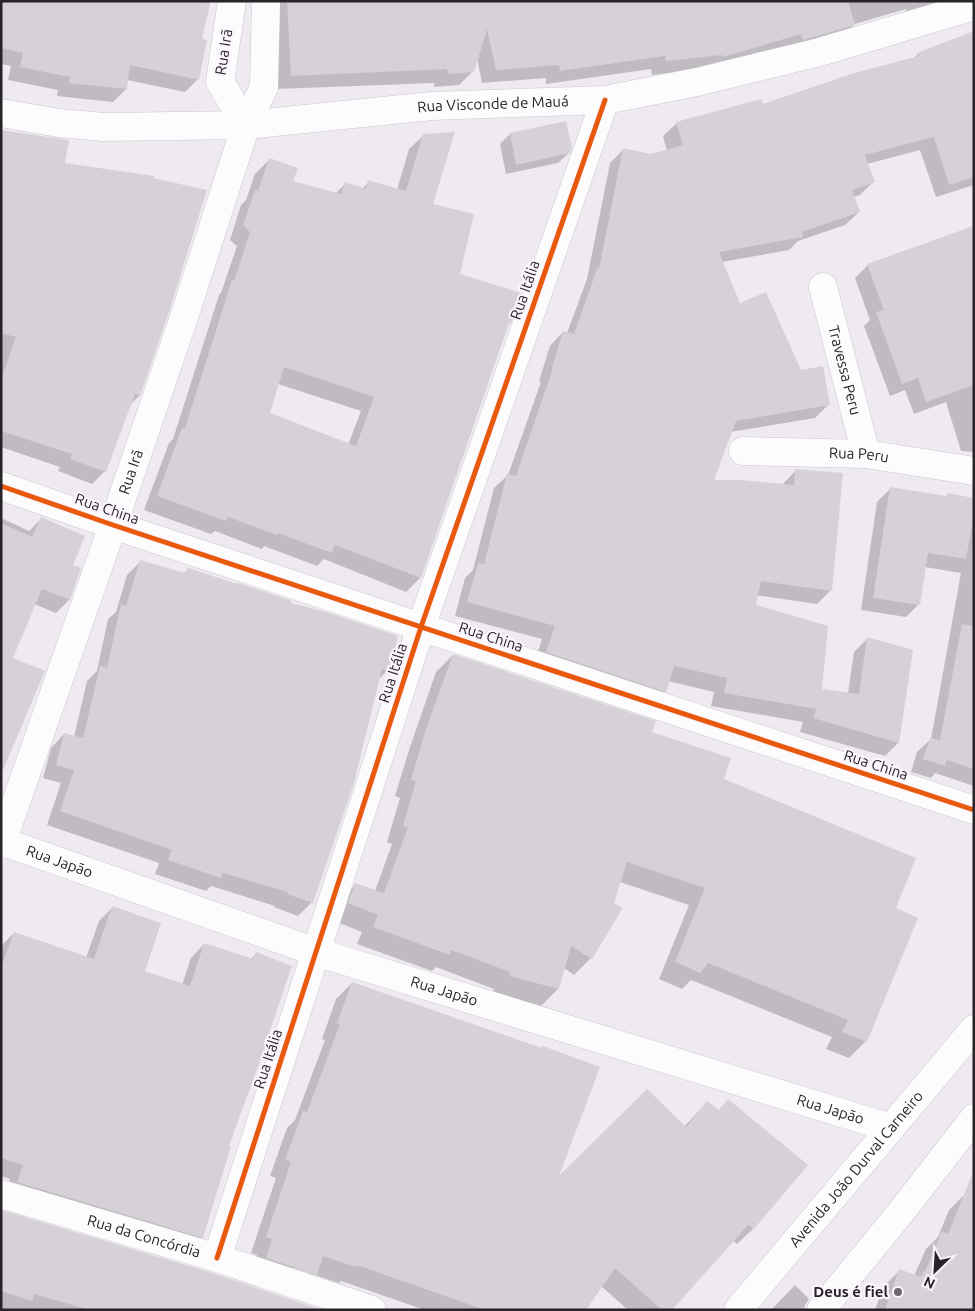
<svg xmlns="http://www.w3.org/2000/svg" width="975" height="1311" viewBox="0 0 975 1311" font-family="Ubuntu,sans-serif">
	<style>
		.shadow { fill: #0003; fill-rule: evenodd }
		.building { fill: #d5d1d7; fill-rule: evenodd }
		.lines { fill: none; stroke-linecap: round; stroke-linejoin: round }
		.minor-casing { stroke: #cac6cc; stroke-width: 29 }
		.primary-casing { stroke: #cac6cc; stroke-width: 29 }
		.minor { stroke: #fdfcfd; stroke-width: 28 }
		.primary { stroke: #fdfcfd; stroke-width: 28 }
		.cycleway-casing { stroke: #fbf5fe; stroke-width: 8 }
		.cycleway { stroke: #e8590c; stroke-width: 5 }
		.poi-dot { fill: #6d696f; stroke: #fbf5fe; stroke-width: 2 }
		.labels { text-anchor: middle; stroke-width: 4.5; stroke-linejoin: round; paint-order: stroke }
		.street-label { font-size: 15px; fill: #272328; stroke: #fbf5fe }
		.poi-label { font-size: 15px; font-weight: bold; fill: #272328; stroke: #fbf5fe; text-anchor: end }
	</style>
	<rect width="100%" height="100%" fill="#efeaf2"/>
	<!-- shadow -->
	<path class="shadow" d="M1 1H210L201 40 198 79 185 92 127 80 126 89 113 102 57 96 58 90 8 80 11 66 1 64Z
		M273 1H952L907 13 906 9 855 24 840 39 708 68 652 75 651 69 546 84V78L482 83 477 58 473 71 459 85 434 87V83L277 89Z
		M974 33V185L936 197 920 150 867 164 873 182 860 195 853 197 859 212 845 225 798 241 789 250 722 262 740 305 801 371 828 405 815 418 730 432 712 481 782 485 796 470 830 591 817 604 756 595 754 606 821 690 848 693 854 652 868 638 898 743 885 756 800 732 803 722 711 706 714 692 668 681 665 691 651 704 534 665 542 639 455 616 465 578 473 570 494 488 508 475 541 382 539 381 550 346 563 332 567 333 587 279 610 163 624 149 651 155 667 151 663 136 677 123 762 106 913 59 918 54Z
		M1 130 63 164 168 312 139 396 129 406 105 471 92 484 58 471 60 467 1 447Z
		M510 134 569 153 558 163 506 174 500 144Z
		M424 135 432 205 458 274 507 325 420 578 406 592 324 559 317 566 264 546 262 549 215 531 211 534 144 510 169 443 173 439 219 295 221 293 237 246 230 240 241 205 246 200 255 174 269 160 292 182 335 194 345 184 362 189 369 182 397 190 409 149ZM278 384 361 411 348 445 269 414Z
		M974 226V452L961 451 946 402 914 414 905 390 890 396 864 326 870 320 855 278 868 265Z
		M890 489 946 497 948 494 974 499V786L935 773 931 778 911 772 917 752 931 739 961 573 925 567 919 604 906 617 861 610 877 502Z
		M1 518 29 531 41 519 71 565 80 569 69 600 56 613 34 604 12 659 1 771Z
		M141 561 183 574 188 570 289 604 388 670 377 681 312 902 298 916 274 907 275 906 211 886 206 891 155 874 159 863 47 825 61 783 43 778 51 748 64 734 74 737 87 681 97 671 108 619 116 612 127 575Z
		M453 655 651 732 722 780 894 909 866 1041 849 1058 826 1049 832 1037 691 980 682 989 659 979 689 905 620 882 591 958 574 975 564 968 558 989 541 1006 493 992 494 989 436 967 432 971 357 944 362 932 332 920 338 902 355 885 375 891 392 844 387 842 400 798 395 796 410 747 436 672Z
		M113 907 143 972 182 985 191 958 204 944 251 959 256 954 228 1147 202 1237 189 1251 6 1192 10 1179 1 1176V946L14 933 86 958 99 921Z
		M352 983 556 1181 684 1127 707 1102 718 1111 728 1101 806 1165 753 1229 737 1244 732 1240 670 1310H628L601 1286 585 1310H425L341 1281 339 1283 294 1268 279 1283 251 1274 257 1255 251 1253 276 1178 270 1176 287 1128 295 1120 325 1040 322 1039 336 999Z
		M965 1194 974 1197V1310H875L883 1287 899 1271 914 1276 926 1249 938 1237 949 1210Z
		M1 1213 212 1274 318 1310H1Z
		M795 1285 809 1299 804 1307 805 1310H771Z"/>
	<!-- building -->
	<path class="building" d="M1 1H197L210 4 202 39 207 40 199 80 130 65 127 89 69 83 70 77 20 67 23 53 1 48Z
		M287 1H848L855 25 803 40 801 34 723 57 722 55 666 61 665 56 560 71 559 65 496 70 487 29 474 72 448 74 447 69 291 76Z
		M974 31V177L949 185 934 137 865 155 875 182 852 190 860 212 802 232 803 237 719 252 740 303 766 292 801 370 823 366 830 405 736 421 714 480H741L794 485 795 469 843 473 832 591 761 581 756 605 828 626 822 689 859 694 867 637 913 650 899 743 813 718 816 709 724 693 727 678 674 666 666 692 546 652 555 626 467 602 478 563 484 564 507 474 516 476 553 368H552L563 331 574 334 598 266 599 269 623 148 651 154 683 145 676 122 761 99 763 104 854 73 919 56 917 53Z
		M566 121 572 147 570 153 516 165 510 133Z
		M1 130 69 140 65 163 154 176 153 178 207 190 169 312 140 396 135 394 106 472 70 459 72 454 1 431V380L16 337 1 333Z
		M455 132 433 204 474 214 460 274 521 293 511 323H509L421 578 335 545 332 553 278 533 277 535 228 517 226 521 157 496 182 428H185L232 280 234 281 250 232 243 225 255 190 258 191 269 158 298 168 293 181 341 194 345 182 366 189 368 180 406 191 423 134ZM284 367 374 397 356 446 270 413Z
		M974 226V385L926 402 918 378 902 384 876 312 884 310 867 264Z
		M890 487 947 496 948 493 974 498V513L966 559 928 553 920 605 873 598Z
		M41 517 85 536 73 565 81 568 70 600 42 589 13 658 45 671 1 775V523L32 537Z
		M140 560 185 573 188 568 237 584 238 583 292 601 291 603 326 612 398 636 389 671 382 669 354 783 313 903 287 894 288 892 223 873 221 878 168 860 172 850 60 811 74 770 56 765 64 733 83 738 100 666 107 668 121 604 126 606Z
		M962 624 974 626V769L947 760 945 766 923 759 930 738 940 740Z
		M453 654 656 721 652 732 731 758 724 779 916 858 896 908 918 918 867 1042 842 1032 848 1020 708 963 700 973 675 962 705 888 627 862 614 903 623 908 592 959 571 946 559 989 509 976 510 972 451 950 450 955 373 927 378 915 348 903 355 883 384 893 408 827 403 826 416 781 411 780 426 729Z
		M112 906 161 923 145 971 190 986 204 943 253 959 256 952 292 966 267 1039H268L229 1146H231L203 1238 17 1182 23 1165 1 1158V968L14 932 94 959Z
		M352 982 542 1048 543 1046 600 1067 559 1176 647 1089 686 1127 707 1101 719 1110 728 1099 808 1165 754 1229 748 1225 672 1310H662L615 1268 586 1310H485L357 1265 356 1267 323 1256 317 1275 266 1258 272 1239 266 1237 291 1162 285 1160 303 1111 307 1112 340 1024 337 1023Z
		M973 1172 974 1310H885L899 1269 921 1277 924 1271 925 1272 942 1231 948 1234Z
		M1 1210 212 1273 316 1308V1310H90L34 1294 32 1301 1 1291Z"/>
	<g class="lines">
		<defs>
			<g id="minor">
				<path d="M232 1 220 82 246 125"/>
				<path id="s1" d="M1 113 59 123 104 127 246 125 432 106 605 100 697 82 820 52 974 6"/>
				<path id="s2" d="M823 287 866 454"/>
				<path id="s3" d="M743 451 866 454 974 471"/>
				<path d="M1 486 113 525 974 810"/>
				<path id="s4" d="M1 841 316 952 891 1128"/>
				<path id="s5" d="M1 845 113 525 184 317 246 125 264 87 266 1"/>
				<path id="s6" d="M1 1194 217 1258 372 1310"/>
				<path d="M217 1258 421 627 605 100"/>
			</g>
			<g id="primary">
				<path id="s7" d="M738 1310 974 1029"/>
				<path d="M821 1310 901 1212 974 1118"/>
			</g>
		</defs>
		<!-- minor casing -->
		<use href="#minor" class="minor-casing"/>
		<!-- primary casing -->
		<use href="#primary" class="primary-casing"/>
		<!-- minor -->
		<use href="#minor" class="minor"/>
		<!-- primary -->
		<use href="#primary" class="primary"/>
		<defs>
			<path id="cycleway" d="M1 486 113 525 974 810
				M217 1258 421 627 605 100"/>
		</defs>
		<!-- cycleway casing -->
		<use href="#cycleway" class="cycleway-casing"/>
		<!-- cycleway -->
		<use href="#cycleway" class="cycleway"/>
	</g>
	<!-- markers -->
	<circle class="poi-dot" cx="898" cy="1292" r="5"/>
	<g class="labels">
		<!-- street labels -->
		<g class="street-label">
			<text transform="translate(224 52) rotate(-81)" y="5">Rua Irã</text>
			<text dy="5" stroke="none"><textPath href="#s1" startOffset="494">Rua Visconde de Mauá</textPath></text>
			<text transform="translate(525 290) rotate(-71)" y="5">Rua Itália</text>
			<text dy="5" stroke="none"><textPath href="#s2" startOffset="86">Travessa Peru</textPath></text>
			<text dy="5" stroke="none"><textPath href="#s3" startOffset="116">Rua Peru</textPath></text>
			<text dy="5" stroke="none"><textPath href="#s5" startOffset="395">Rua Irã</textPath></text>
			<text transform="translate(107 509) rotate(19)" y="5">Rua China</text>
			<text transform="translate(491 637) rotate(18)" y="5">Rua China</text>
			<text transform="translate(393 673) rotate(-72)" y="5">Rua Itália</text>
			<text transform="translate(876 765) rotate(18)" y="5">Rua China</text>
			<text dy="5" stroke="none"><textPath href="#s4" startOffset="62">Rua Japão</textPath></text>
			<text dy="5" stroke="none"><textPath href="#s4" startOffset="468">Rua Japão</textPath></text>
			<text transform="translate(268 1059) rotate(-72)" y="5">Rua Itália</text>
			<text dy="5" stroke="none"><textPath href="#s4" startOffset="872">Rua Japão</textPath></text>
			<text dy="5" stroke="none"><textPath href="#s7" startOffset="184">Avenida João Durval Carneiro</textPath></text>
			<text dy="5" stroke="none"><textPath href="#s6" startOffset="149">Rua da Concórdia</textPath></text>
		</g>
		<!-- poi labels -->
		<g class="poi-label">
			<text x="888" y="1297">Deus é fiel</text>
		</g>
	</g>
	<!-- border -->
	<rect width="975" height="1311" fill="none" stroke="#272328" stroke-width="5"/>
	<!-- north arrow -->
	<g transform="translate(935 1271) rotate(205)" stroke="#fbf5fe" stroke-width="4" paint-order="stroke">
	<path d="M0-4L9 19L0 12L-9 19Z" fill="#272328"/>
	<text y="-8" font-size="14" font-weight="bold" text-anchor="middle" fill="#272328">N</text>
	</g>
</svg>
